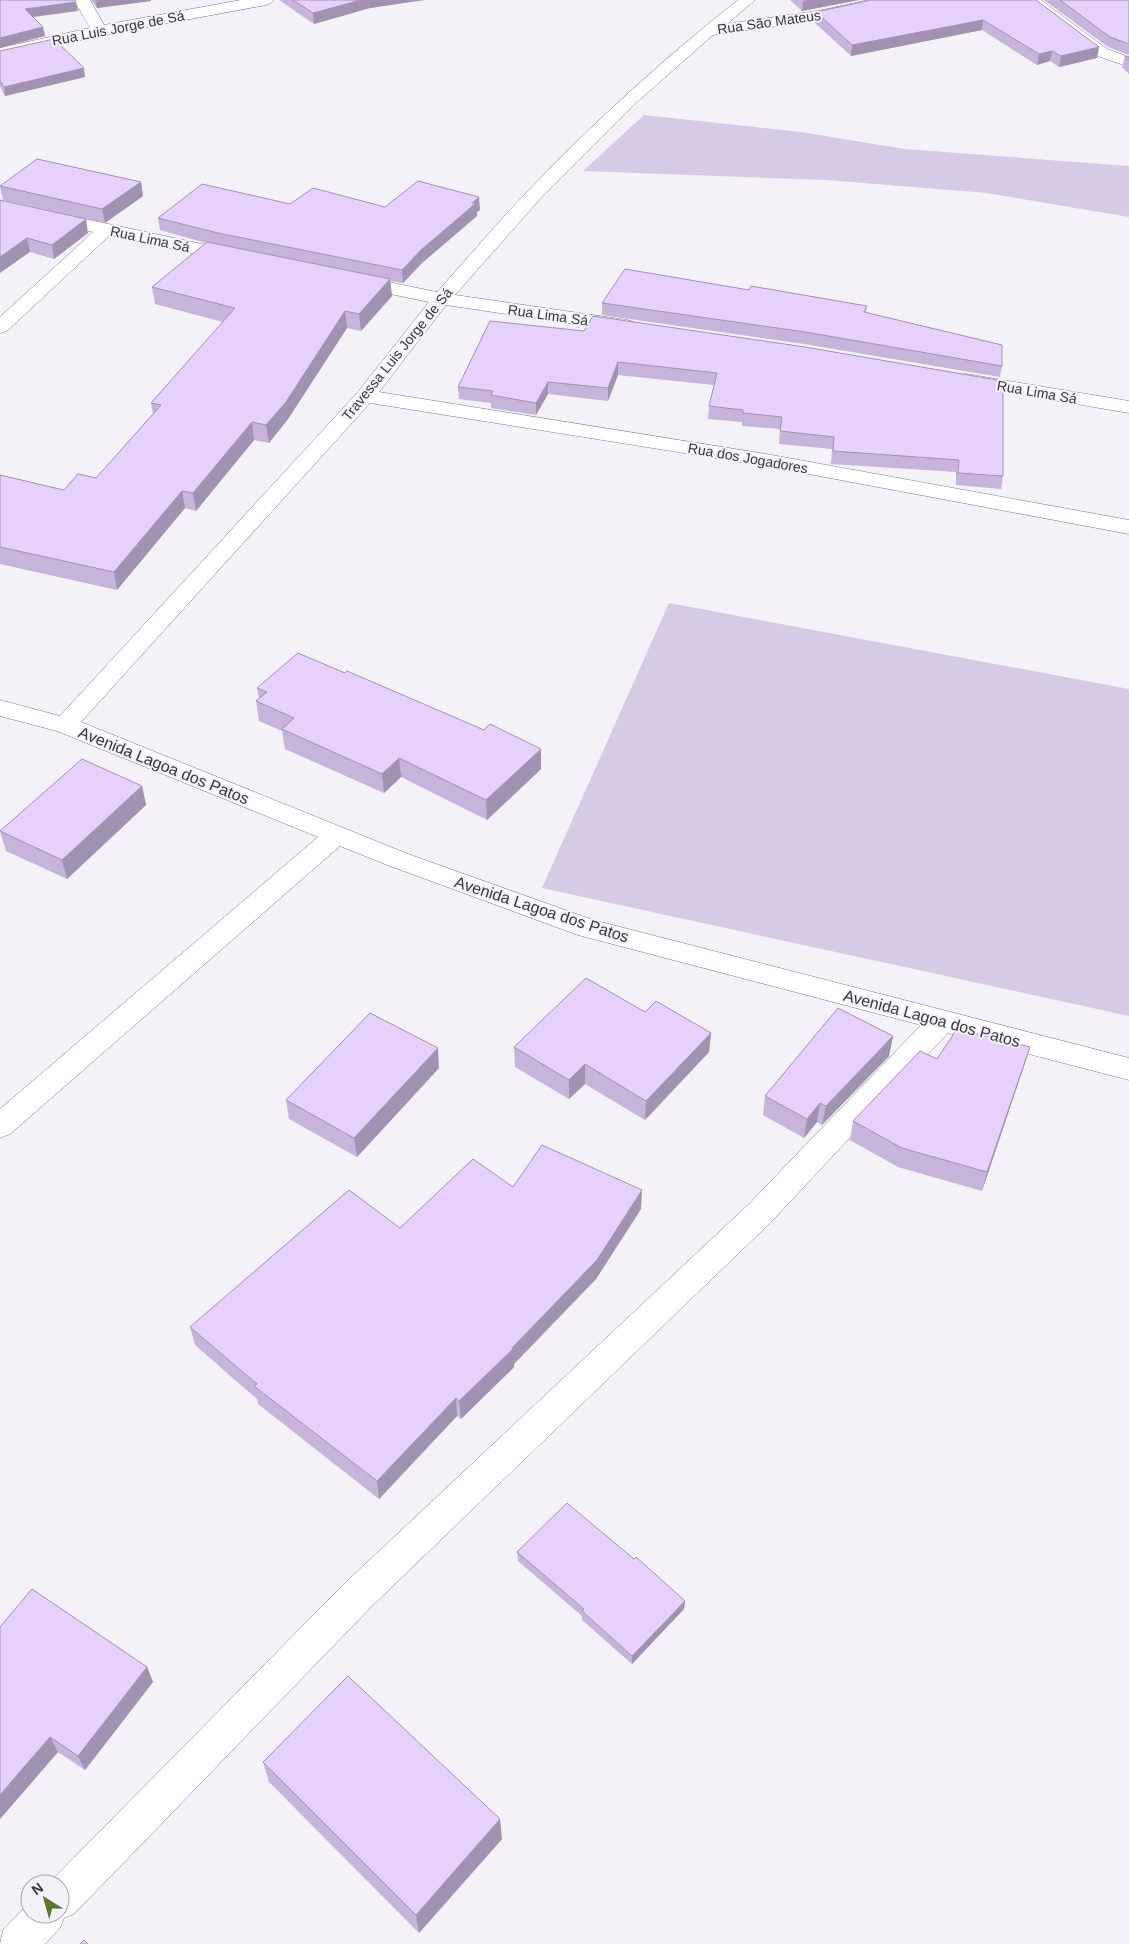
<svg xmlns="http://www.w3.org/2000/svg" width="1129" height="1944" viewBox="0 0 1129 1944" font-family="Helvetica,sans-serif">
	<style>
		.green { fill: #d7cae5 }
		.lines { fill: none; stroke-linecap: round; stroke-linejoin: round }
		.minor-casing { stroke: #7b787f; stroke-width: 1 }
		.minor { fill: #fff; fill-rule: evenodd }
		.wall { fill: #c6b4da }
		.shaded-wall { fill: #a192b1 }
		.building { fill: #e6d1fd; stroke: #a192b1 }
		.labels { text-anchor: middle; stroke-width: 4; stroke-linejoin: round; paint-order: stroke }
		.far-street-label { font-size: 14px; fill: #38373a; stroke: #f5f1f9 }
		.street-label { font-size: 16px; fill: #38373a; stroke: #f5f1f9 }
	</style>
	<rect width="100%" height="100%" fill="#f5f1f9"/>
	<!-- green -->
	<path class="green" d="M644 115 801 132 905 149 1129 166V217L987 193 826 180 583 171Z
		M669 603 1129 689V1016L542 888Z"/>
	<g class="lines">
		<defs>
			<path id="minor" d="M74 0H90L104 25 241 0H274L271 3 266 5 99 36 0 58V48L90 28Z
				M738 0H755L727 24 823 10 869 0H897L894 3 823 20 713 35 637 102 540 199 455 295 627 320 634 322 637 326 634 330 627 332 446 305 379 392 766 454 1129 520V534L766 466 370 403 81 722 408 854 593 920 1129 1058V1080L948 1033 771 1222 371 1607 74 1914 64 1918 60 1928 45 1944H0L3 1930 30 1902V1914H60V1884H48L345 1583 749 1204 921 1025 578 935 390 866 340 846 10 1134 0 1138V1109L318 837 57 731 0 716V700L60 716 358 392 429 302 347 285 345 281 347 277 354 275 437 292C467 259 496 224 528 191 593 123 663 59 738 0Z
				M1023 0H1041L1107 49 1129 57V67L1095 55Z
				M0 201 235 251 242 253 244 257 242 261 235 263 110 235 7 331 0 333V317L93 232 0 211Z
				M966 374 1129 401V413L959 384 956 380 959 376Z"/>
		</defs>
		<!-- minor casing -->
		<use href="#minor" class="minor-casing"/>
		<!-- minor -->
		<use href="#minor" class="minor"/>
	</g>
	<!-- wall -->
	<path class="wall" d="M91 0H151V1L97 8Z
		M279 0H424L370 8 314 24Z
		M790 0H859L802 11Z
		M1036 0 1099 47 1097 58 1059 67 1050 61 1037 65 982 30 851 56 815 23 816 12Z
		M1044 0H1129V55L1108 47Z
		M0 51 85 77 5 96 0 86Z
		M1125 56 1129 57V74L1122 67Z
		M141 182 143 196 105 223 3 200 0 186Z
		M0 200 88 233 54 259 30 252Z
		M290 204 480 210 477 212V216L422 263 403 283 390 281 392 296 361 331 347 328 288 419 269 443 254 440 196 511 185 508 117 590 0 564V475L64 490 96 478 153 414 151 403 223 322 155 304 152 287 206 243 160 230 158 218Z
		M749 290 867 306 866 312 1002 366 1000 377 804 344 602 315V303Z
		M593 316 1003 476 1001 489 956 485V472L831 464 832 449 779 444 780 429 742 426V422L708 419 709 406 714 385 618 375 608 401 548 394 536 415 491 408V403L459 399 458 387 584 331Z
		M257 688 541 769 487 820 401 777 384 793 285 749 282 731 259 721 256 701 259 699Z
		M142 786 146 805 67 879 6 851 0 831Z
		M645 1012 711 1033 709 1052 645 1120 585 1084 569 1099 515 1067 514 1047Z
		M893 1036 889 1056 822 1125 817 1122 804 1138 763 1115 765 1096Z
		M1030 1047 1024 1066 982 1191 898 1167 850 1140 853 1121 937 1059Z
		M439 1068 357 1157 289 1119 286 1100Z
		M513 1187 641 1209 596 1279 514 1364V1367L461 1419 457 1416 379 1499 258 1404 257 1399 195 1345 190 1327 400 1228Z
		M517 1552 685 1601 684 1609 632 1664 582 1620V1616L518 1561Z
		M0 1627 147 1667 153 1682 85 1770 58 1752 0 1819Z
		M263 1762 502 1839 419 1933 269 1782Z"/>
	<!-- shaded-wall -->
	<path class="shaded-wall" d="M95 0H151V1L97 8Z
		M361 0H424L370 8 314 24 313 13Z
		M807 0H859L802 11 803 1Z
		M76 2 78 11 26 18 25 9Z
		M983 20 982 30 851 56 852 45Z
		M43 27 45 36 0 48V38Z
		M1099 47 1097 58 1059 67 1061 56Z
		M1052 51 1050 61 1037 65 1039 54Z
		M84 68 85 77 5 96 4 87Z
		M141 182 143 196 105 223 102 209Z
		M479 197 480 210 477 212V216L422 263 403 283 402 270 421 250Z
		M86 219 88 233 54 259 52 245Z
		M27 238 30 252 0 273V257Z
		M390 279 392 296 361 331 359 314Z
		M345 311 347 328 288 419 269 443 266 425Z
		M618 362V375L608 401V388Z
		M548 382V394L536 415V403Z
		M252 422 254 440 196 511 193 493Z
		M182 491 185 508 117 590 114 572Z
		M541 749V769L487 820 486 800Z
		M399 758 401 777 384 793 382 774Z
		M142 786 146 805 67 879 62 860Z
		M711 1033 709 1052 645 1120 646 1101Z
		M893 1036 889 1056 822 1125 826 1106Z
		M1030 1047 1024 1066 982 1191 987 1172Z
		M438 1048 439 1068 357 1157 354 1138Z
		M585 1064V1084L569 1099V1080Z
		M820 1103 817 1122 804 1138 807 1119Z
		M642 1190 641 1209 596 1279 514 1364V1367L461 1419 459 1401 512 1348Z
		M456 1398 457 1416 379 1499 377 1481Z
		M685 1601 684 1609 632 1664V1656Z
		M147 1667 153 1682 85 1770 78 1756Z
		M50 1737 58 1752 0 1819V1795Z
		M500 1819 502 1839 419 1933 416 1915Z"/>
	<!-- building -->
	<path class="building" d="M0 0H75L76 2 25 9 43 27 0 38Z
		M293 0H361L313 13Z
		M871 0H1036L1099 47 1061 56 1052 51 1039 54 983 20 852 45 816 12Z
		M1060 0H1129V44L1110 37Z
		M54 39 84 68 4 87 0 80V51Z
		M1125 56 1129 57V61Z
		M37 159 141 182 102 209 0 186Z
		M418 181 479 197 472 203H476L421 250 402 270 218 233 158 218 202 184 290 204 313 188 385 207Z
		M0 200 86 219 52 245 27 238 0 257Z
		M207 242 390 279 359 314 345 311 286 402 266 425 252 422 193 493 182 491 114 572 0 547V475L64 490 78 474 96 478 161 405 151 403 235 308 152 287Z
		M625 269 749 290 751 286 867 306 864 312 1002 345V366L805 332 602 303Z
		M593 316 805 347 1003 381V476L958 473 959 460 833 451 834 437 780 431 782 417 743 413V410L709 406 717 373 618 362 608 388 548 382 536 403 491 395 493 391 458 387 490 321 584 331Z
		M298 653 345 673 347 671 484 730 490 724 541 749 486 800 399 758 382 774 282 729 294 718 256 701 267 692 257 688Z
		M82 759 142 786 62 860 0 831Z
		M586 978 645 1012 656 1001 711 1033 646 1101 585 1064 569 1080 514 1047Z
		M838 1008 893 1036 826 1106 820 1103 807 1119 765 1096Z
		M370 1013 438 1048 354 1138 286 1100Z
		M957 1029 1030 1047 987 1172 902 1148 853 1121 920 1051 937 1059Z
		M542 1145 642 1190 597 1260 512 1348 513 1349 459 1401 456 1398 377 1481 254 1386 257 1384 190 1327 349 1190 400 1228 473 1159 513 1187Z
		M567 1503 634 1559 636 1557 685 1601 632 1656 582 1611 584 1609 517 1552Z
		M32 1589 147 1667 78 1756 50 1737 0 1795V1627Z
		M348 1676 500 1819 416 1915 263 1762Z
		M84 1940 88 1944H80Z"/>
	<g class="labels">
		<!-- far-street labels -->
		<g class="far-street-label">
			<text transform="translate(769 22) rotate(-8)" y="5">Rua São Mateus</text>
			<text transform="translate(118 28) rotate(-11)" y="5">Rua Luis Jorge de Sá</text>
			<text transform="translate(150 239) rotate(12)" y="5">Rua Lima Sá</text>
			<text transform="translate(548 315) rotate(8)" y="5">Rua Lima Sá</text>
			<text transform="translate(397 354) rotate(-51)" y="5">Travessa Luis Jorge de Sá</text>
			<text transform="translate(1037 392) rotate(10)" y="5">Rua Lima Sá</text>
			<text transform="translate(748 458) rotate(10)" y="5">Rua dos Jogadores</text>
		</g>
		<!-- street labels -->
		<g class="street-label">
			<text transform="translate(164 765) rotate(22)" y="6">Avenida Lagoa dos Patos</text>
			<text transform="translate(542 909) rotate(18)" y="6">Avenida Lagoa dos Patos</text>
			<text transform="translate(932 1018) rotate(15)" y="6">Avenida Lagoa dos Patos</text>
		</g>
	</g>
	<!-- north arrow -->
	<g transform="translate(45 1899) rotate(323)"><circle r="24" fill="#f5f1f9" stroke="#a9a7ad"/>
	<path d="M0-4L9 19L0 12L-9 19Z" fill="#5d792d"/>
	<text y="-8" font-size="14" font-weight="bold" text-anchor="middle" fill="#38373a">N</text>
	</g>
</svg>
